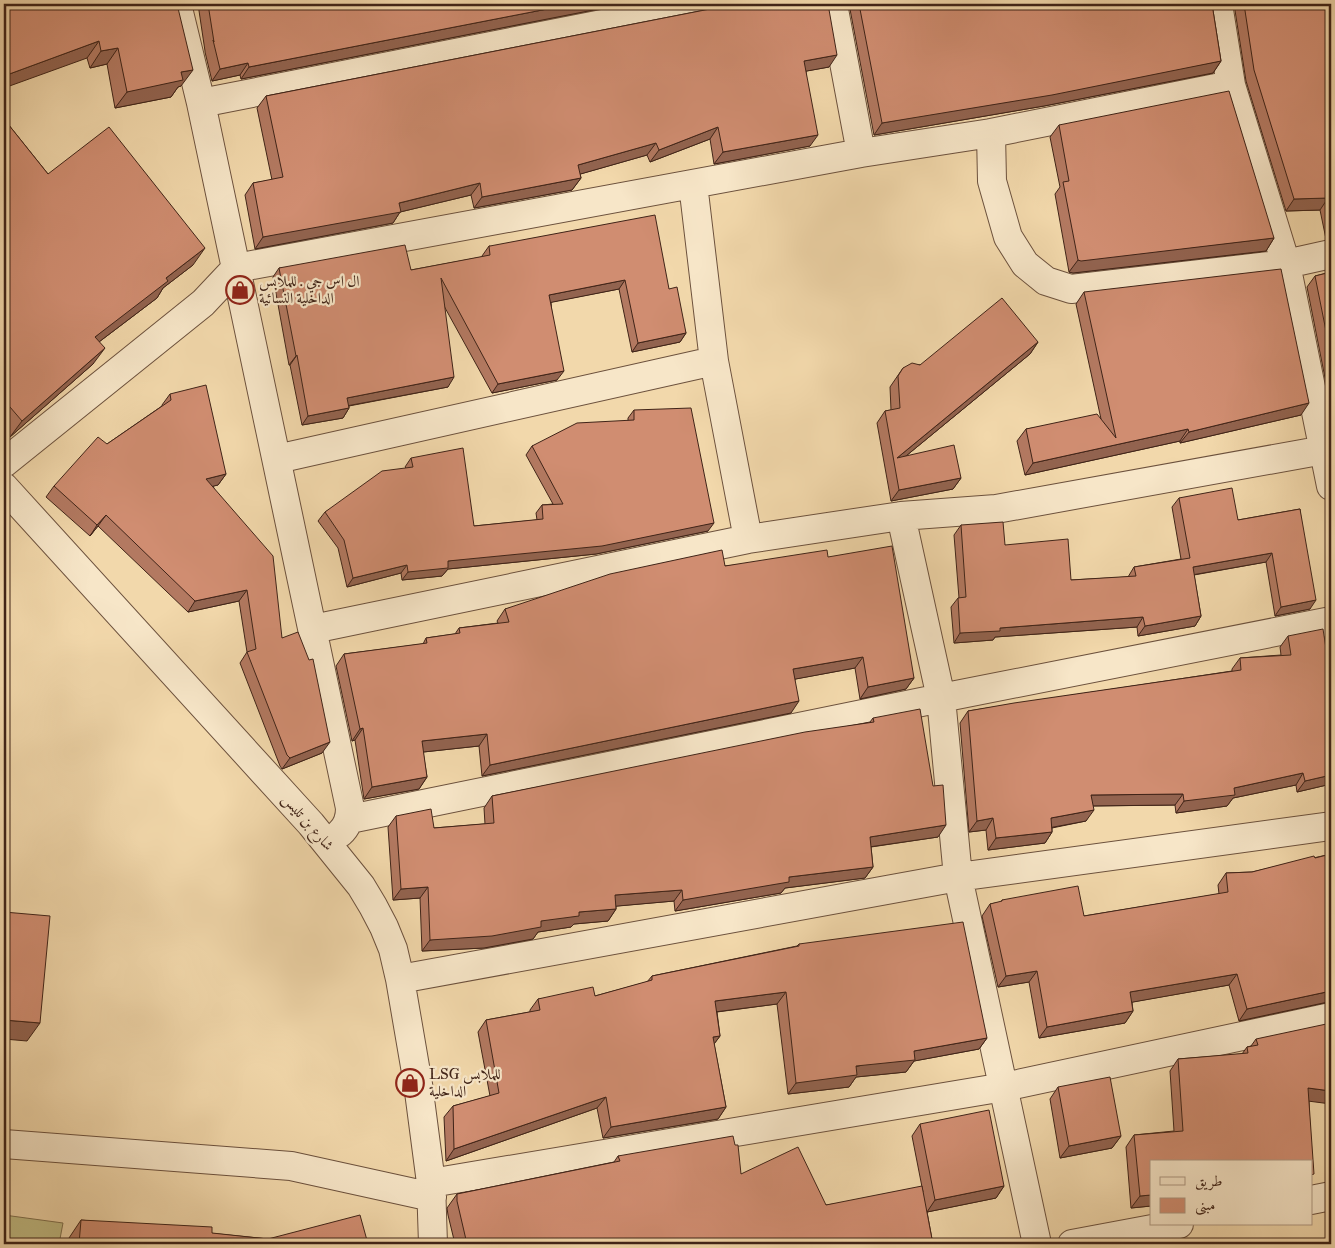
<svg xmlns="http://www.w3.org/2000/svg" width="1335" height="1248" viewBox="0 0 1335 1248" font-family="'IM FELL Great Primer',Amiri,serif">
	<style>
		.garden { fill: #c1bc84; stroke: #80704e }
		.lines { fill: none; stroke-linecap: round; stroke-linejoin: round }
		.minor-casing { stroke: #6c513d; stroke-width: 30 }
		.minor { stroke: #f7e6c8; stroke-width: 28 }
		.wall { fill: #b37961; stroke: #402418 }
		.shaded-wall { fill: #92634f; stroke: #402418 }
		.building { fill: #d08d71; stroke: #402418 }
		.labels { text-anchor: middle; stroke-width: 4.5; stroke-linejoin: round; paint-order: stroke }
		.poi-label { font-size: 15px; fill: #402418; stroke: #f7e6c8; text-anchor: start }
		.street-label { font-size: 15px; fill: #402418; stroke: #f7e6c8 }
	</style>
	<rect width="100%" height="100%" fill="#f2d8ab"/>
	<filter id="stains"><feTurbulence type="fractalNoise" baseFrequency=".004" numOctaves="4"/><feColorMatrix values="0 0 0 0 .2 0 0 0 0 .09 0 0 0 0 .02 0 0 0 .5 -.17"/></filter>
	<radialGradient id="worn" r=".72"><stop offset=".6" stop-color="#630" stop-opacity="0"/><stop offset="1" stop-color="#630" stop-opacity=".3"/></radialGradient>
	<!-- garden -->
	<path class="garden" d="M4 1215 63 1223 59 1244H4Z"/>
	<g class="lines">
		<defs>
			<path id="minor" d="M177 4 201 103 350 808C350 818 348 826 340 833
				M833 4 861 153
				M1218 4 1231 85 1286 264 1331 486
				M201 103 704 4
				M991 133 992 181 1008 237 1025 264 1046 281 1071 289 1286 264 1331 254
				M693 184 714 361 748 539
				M277 459 714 361
				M4 463 203 303 236 268 861 153 991 133 1231 85
				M4 487 311 824 361 886 373 906 384 927 393 949 400 979 418 1084 431 1183 433 1244
				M901 516 941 698 958 877 1037 1244
				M313 629 748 539 901 516 996 509 1324 450
				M350 819 941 698 1331 621
				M400 979 958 877 1331 826
				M4 1144 291 1166 432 1197
				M431 1183 1004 1087 1331 1017
				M1311 1200 1331 1196
				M1072 1244 1179 1224"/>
		</defs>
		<!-- minor casing -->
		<use href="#minor" class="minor-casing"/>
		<!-- minor -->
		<use href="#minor" class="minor"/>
	</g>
	<!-- wall -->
	<path class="wall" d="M4 4H177L181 86 178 87 171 97 115 108 107 64 90 68 87 58Z
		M198 4H624L241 79 240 75 212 81 205 52V51Z
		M719 4H828L829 67 806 71 810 146 714 164 710 139 650 162 647 155 580 174 581 178 572 190 474 208 471 195 400 212 393 223 255 249 245 195 253 183 272 180 257 108 266 96 715 8 719 6Z
		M849 4H1212L1221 61 1213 73 1044 106 874 135Z
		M1234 4H1331V239H1326L1320 210 1286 211 1246 81Z
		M4 119 48 174 193 265 163 288 157 298 99 342 93 364 10 437 4 430Z
		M1059 125 1274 238 1266 251 1073 273 1069 272 1055 194 1060 187 1050 137Z
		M489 246 669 289 686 333 680 342 632 352 619 289 551 302 557 380 492 393 444 306 448 387 349 406V408L343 418 302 425 290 365H289L273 277 279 268 411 270 482 257V256Z
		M1331 272V408L1307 287 1315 276Z
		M1084 292 1301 415 1180 443V441L1025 475 1017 441 1026 429 1101 419 1076 304Z
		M1038 342 1030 354 906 456 961 478 953 489 891 501 877 423 885 411 891 410 890 387 903 368Z
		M170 394 226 474 218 485 213 486 282 638 322 753 282 769 280 766 240 663 247 652 239 601 188 612 98 526 90 536 46 497 54 486 107 444 162 406V405Z
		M634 410 708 531 596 554 448 569 442 576 402 580 401 573 347 587 338 548 318 521 325 512 406 468 405 467 411 458 474 526 537 520 536 513 542 505 553 504 526 455 532 446 628 421V418Z
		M1179 498 1238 520 1300 509 1310 609 1275 616 1266 562 1194 575 1201 616 1195 626 1138 636 1137 627 995 637 993 640 954 643 951 607 958 598H959L954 535 961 525 1005 545 1071 580 1128 577 1134 567 1181 559 1172 507Z
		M828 557 914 678 906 689 860 699 855 668 795 679 791 713 482 776 479 746 423 752 427 777 419 789 364 799 355 740 352 741 336 666 344 654 423 644 426 638 455 634 459 628 498 623 497 621 505 609 725 566Z
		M1288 636 1327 655 1331 654V784L1297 792 1296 785 1233 798 1227 806 1176 813 1175 805 1093 806 1086 821 1052 828V832L1045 843 988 850 986 830 969 832 960 723 968 711 1232 671V669L1240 658 1281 655 1280 647Z
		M873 718 938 837 871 847 873 867 865 878 785 888 781 893 675 911 674 901 616 906V909L608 921 574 924 571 927 538 932 533 939 484 948 422 951 420 898 393 900 388 827 396 816 434 828 485 824 484 808 492 796 870 722Z
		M1331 854V1002H1328L1239 1021 1229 985 1132 1002 1133 1011 1125 1023 1039 1038 1029 982 998 987 982 916 990 904 1001 902 1002 900 1084 916 1219 894 1218 885 1226 873 1252 872Z
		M799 944 987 1038 979 1049 914 1061 906 1072 856 1077 849 1087 788 1094 777 1004 717 1012 720 1036 714 1044 726 1107 718 1119 603 1138 597 1108 446 1161 444 1117 453 1106 490 1096 478 1032 486 1020 530 1012V1010L538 999 595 996 647 982 652 976 797 946Z
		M1256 1039 1309 1101 1311 1162H1151V1206L1131 1208 1126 1147 1134 1135 1174 1131 1170 1071 1178 1059 1242 1054 1247 1047 1251 1046Z
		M1058 1087 1121 1136 1112 1148 1060 1158 1050 1099Z
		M920 1124 1004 1186 996 1198 927 1212 932 1239 929 1244H455L448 1215 447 1208 457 1194 614 1162 618 1156 741 1174 826 1205 923 1192 912 1136Z
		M81 1220 268 1239 368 1244H66L67 1241Z"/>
	<!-- shaded-wall -->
	<path class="shaded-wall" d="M573 4H624L241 79 249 67Z
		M99 41 87 58 4 88V76Z
		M118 48 107 64 90 68 101 51Z
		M837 55 829 67 796 73 804 61Z
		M1221 61 1213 73 1044 106 874 135 882 123Z
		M248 63 240 75 212 81 220 69Z
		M193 70 181 86 178 87 171 97 115 108 127 92 181 72Z
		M718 127 710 139 650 162 659 150Z
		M818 135 810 146 714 164 723 152Z
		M656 143 647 155 570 177 578 165Z
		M581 178 572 190 474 208 482 197Z
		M480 183 471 195 400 212 393 223 255 249 263 237Z
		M1328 198 1320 210 1286 211 1294 199Z
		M1331 231V239H1326Z
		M1274 238 1266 251 1073 273 1069 272 1078 260Z
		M205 248 193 265 163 288 157 298 83 354 95 337 166 278Z
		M625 280 619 289 543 304 549 295Z
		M686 333 680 342 632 352 638 343Z
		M1038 342 1030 354 895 465 897 458Z
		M105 348 93 364 10 437 22 421Z
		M297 355 290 365H289L296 356Z
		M564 371 557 380 492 393 498 384Z
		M454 377 448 387 341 407 347 398Z
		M1309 403 1301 415 1180 443 1189 432Z
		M349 408 343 418 302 425 308 416Z
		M1188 429 1180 441 1025 475 1033 463Z
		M226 474 218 485 198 490 206 479Z
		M961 478 953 489 891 501 899 490Z
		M106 515 98 526 90 536 97 525Z
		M714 523 708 531 596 554 448 569 442 576 402 580 408 572 448 561Z
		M1272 553 1266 562 1186 576 1193 567Z
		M407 565 401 573 347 587 353 578Z
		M247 590 239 601 188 612 195 601Z
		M1316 600 1310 609 1275 616 1281 607Z
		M1201 616 1195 626 1138 636 1145 626Z
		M1143 617 1137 627 995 637 993 640 954 643 960 633 1000 628Z
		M863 657 855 668 785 681 793 669Z
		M914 678 906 689 860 699 868 687Z
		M799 701 791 713 482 776 490 765Z
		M363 728 355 740 352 741 360 729Z
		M487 734 479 746 414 753 422 741Z
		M330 742 322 753 282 769 290 758Z
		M1303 773 1296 785 1233 798 1227 806 1176 813 1184 801 1234 788Z
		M1331 775V784L1297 792 1305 781Z
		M427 777 419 789 364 799 372 787Z
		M1183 794 1175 805 1083 806 1091 795Z
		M1094 810 1086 821 1043 829 1051 818Z
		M993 818 986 830 969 832 977 821Z
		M946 825 938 837 862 848 870 837Z
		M1052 832 1045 843 988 850 996 838Z
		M873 867 865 878 785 888 781 893 675 911 683 900 789 877Z
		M428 887 420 898 393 900 401 889Z
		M682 890 674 901 607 907 615 895Z
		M616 909 608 921 574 924 571 927 538 932 533 939 484 948 422 951 430 940 541 921 579 912Z
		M1037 971 1029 982 998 987 1006 976Z
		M1237 974 1229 985 1122 1004 1130 992Z
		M1331 991V1002H1328L1239 1021 1247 1009Z
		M786 992 777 1004 707 1013 715 1001Z
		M1133 1011 1125 1023 1039 1038 1047 1027Z
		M4 1020 40 1023 27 1041 4 1039Z
		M720 1036 711 1048 713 1037Z
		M987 1038 979 1049 914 1061 906 1072 856 1077 849 1087 788 1094 796 1083 914 1051Z
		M1308 1088 1331 1091V1104L1300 1100Z
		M606 1097 597 1108 446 1161 454 1149Z
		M726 1107 718 1119 603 1138 611 1127Z
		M1121 1136 1112 1148 1060 1158 1069 1146Z
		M1004 1186 996 1198 927 1212 935 1200Z
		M1151 1195V1206L1131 1208 1140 1196Z
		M932 1239 929 1244H907Z"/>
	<!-- building -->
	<path class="building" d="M4 4H177L193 70 181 72 183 80 127 92 118 48 101 51 99 41 4 76Z
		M208 4H573L249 67 248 63 220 69 213 40 214 42Z
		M723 4H828L837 55 804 61 818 135 723 152 718 127 659 150 656 143 578 165 581 178 482 197 480 183 399 203 401 212 263 237 253 183 283 177 266 96 715 8Z
		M859 4H1212L1221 61 1052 95 882 123Z
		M1244 4H1331V215L1328 198 1294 199 1254 70Z
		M1229 91 1274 238 1081 261 1078 260 1063 182 1069 181 1059 125Z
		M4 119 48 174 109 127 205 248 166 278 168 281 95 337 105 348 22 421 4 400Z
		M655 215 669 289 677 287 686 333 638 343 625 280 549 295 564 371 498 384 441 278 454 377 347 398 349 408 308 416 297 355 296 356 279 268 405 245 411 270 490 255 489 246H490Z
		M1281 269 1309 403 1189 432 1188 429 1033 463 1026 429 1097 414 1116 438 1084 292Z
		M1331 272V356L1315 276Z
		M1002 298 1038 342 897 458 954 445 961 478 899 490 885 411 900 408 898 376 903 368 912 363 920 365Z
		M206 385 226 474 206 479 273 556 282 638 298 632 309 660 313 659 330 742 290 758 287 755 247 652 256 649 247 590 195 601 106 515 97 525 54 486 98 437 107 444 171 400 170 394Z
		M691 408 714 523 602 546 448 561V568L408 572 407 565 353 578 344 540 325 512 382 471 413 467 411 458 463 448 474 526 543 519 542 505 563 504 532 446 577 423 634 420V410Z
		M1232 488 1238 520 1300 509 1316 600 1281 607 1272 553 1193 567 1201 616 1145 626 1143 617 1000 628V631L960 633 958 598 966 597 961 525 1003 522 1005 545 1068 539 1071 580 1136 576 1134 567 1190 558 1179 498Z
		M892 546 914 678 868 687 863 657 793 669 799 701 490 765 487 734 422 741 427 777 372 787 363 728 360 729 344 654 427 643 426 638 460 633 459 628 509 622 505 609 610 574 722 550 725 566 827 550 828 557Z
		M1323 629 1327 655 1331 654V775L1305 781 1303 773 1234 788 1235 795 1184 801 1183 794 1091 795 1094 810 1051 818 1052 832 996 838 993 818 977 821 968 711 1014 703 1241 670 1240 658 1291 655 1288 636Z
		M920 709 933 786 943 785 946 825 870 837 873 867 789 877V882L683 900 682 890 615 895 616 909 579 912V916L541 921V927L492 936 430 940 428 887 401 889 396 816 431 809 434 828 494 823 492 796 805 732 874 722 873 718Z
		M1331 854V991L1247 1009 1237 974 1130 992 1133 1011 1047 1027 1037 971 1006 976 990 904 1002 901V900L1078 886 1084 916 1228 892 1226 873 1252 872 1314 856 1315 858Z
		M4 912 50 916 40 1023 4 1020Z
		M963 922 987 1038 914 1051 915 1060 856 1066 857 1075 796 1083 786 992 715 1001 720 1036 713 1037 726 1107 611 1127 606 1097 454 1149 453 1106 499 1093 486 1020 540 1010 538 999 593 987 595 996 652 980V976L799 946V944Z
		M1331 1023V1091L1308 1088 1314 1174 1311 1175V1162H1151V1195L1140 1196 1134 1135 1183 1131 1178 1059 1248 1053 1247 1047 1258 1045 1256 1039Z
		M1110 1077 1121 1136 1069 1146 1058 1087Z
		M989 1110 1004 1186 935 1200 920 1124Z
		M733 1136 735 1145H738L741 1174 798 1147 826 1205 922 1186 932 1239 907 1244H858V1243L848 1244H720V1243L708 1244H467L457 1201V1194L620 1161 618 1156Z
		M360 1215 368 1244H79L81 1220 212 1227V1233L268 1239Z
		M1259 1240V1244H1228Z"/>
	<!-- icons -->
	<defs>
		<symbol id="shop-ring" viewBox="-11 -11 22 22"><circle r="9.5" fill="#f7e6c8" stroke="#8f2418" stroke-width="1.5"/><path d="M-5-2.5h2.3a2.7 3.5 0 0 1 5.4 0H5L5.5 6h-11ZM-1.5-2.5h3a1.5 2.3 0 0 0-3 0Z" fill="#8f2418"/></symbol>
	</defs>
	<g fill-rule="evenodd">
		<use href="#shop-ring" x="224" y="274" width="32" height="32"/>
		<use href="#shop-ring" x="394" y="1067" width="32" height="32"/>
	</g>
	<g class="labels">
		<!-- poi labels -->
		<g class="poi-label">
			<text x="259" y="286">ال اس جي . للملابس<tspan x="259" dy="17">الداخلية النسائية</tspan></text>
			<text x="429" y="1079">LSG للملابس<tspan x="429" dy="17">الداخلية</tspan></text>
		</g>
		<!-- street labels -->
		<g class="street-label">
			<text transform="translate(308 822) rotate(49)" y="5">شارع بن تليس</text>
		</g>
	</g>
	<!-- margin -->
	<rect width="1335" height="1248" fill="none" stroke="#f2d8ab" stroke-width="20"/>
	<rect x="5" y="5" width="1325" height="1238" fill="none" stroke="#402418" stroke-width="2.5"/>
	<rect x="10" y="10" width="1315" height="1228" fill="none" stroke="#402418"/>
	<!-- legend -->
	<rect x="1150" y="1160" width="162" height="65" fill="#f7e6c8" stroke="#ae9882"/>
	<rect x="1160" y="1177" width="25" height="8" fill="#f7e6c8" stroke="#ae9882"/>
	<text x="1195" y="1186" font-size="15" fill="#402418">طريق</text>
	<rect x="1160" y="1198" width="25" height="15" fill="#d08d71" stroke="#ae9882"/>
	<text x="1195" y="1210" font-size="15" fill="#402418">مبنى</text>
	<rect width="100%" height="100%" filter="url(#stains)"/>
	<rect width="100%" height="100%" fill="url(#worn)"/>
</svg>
